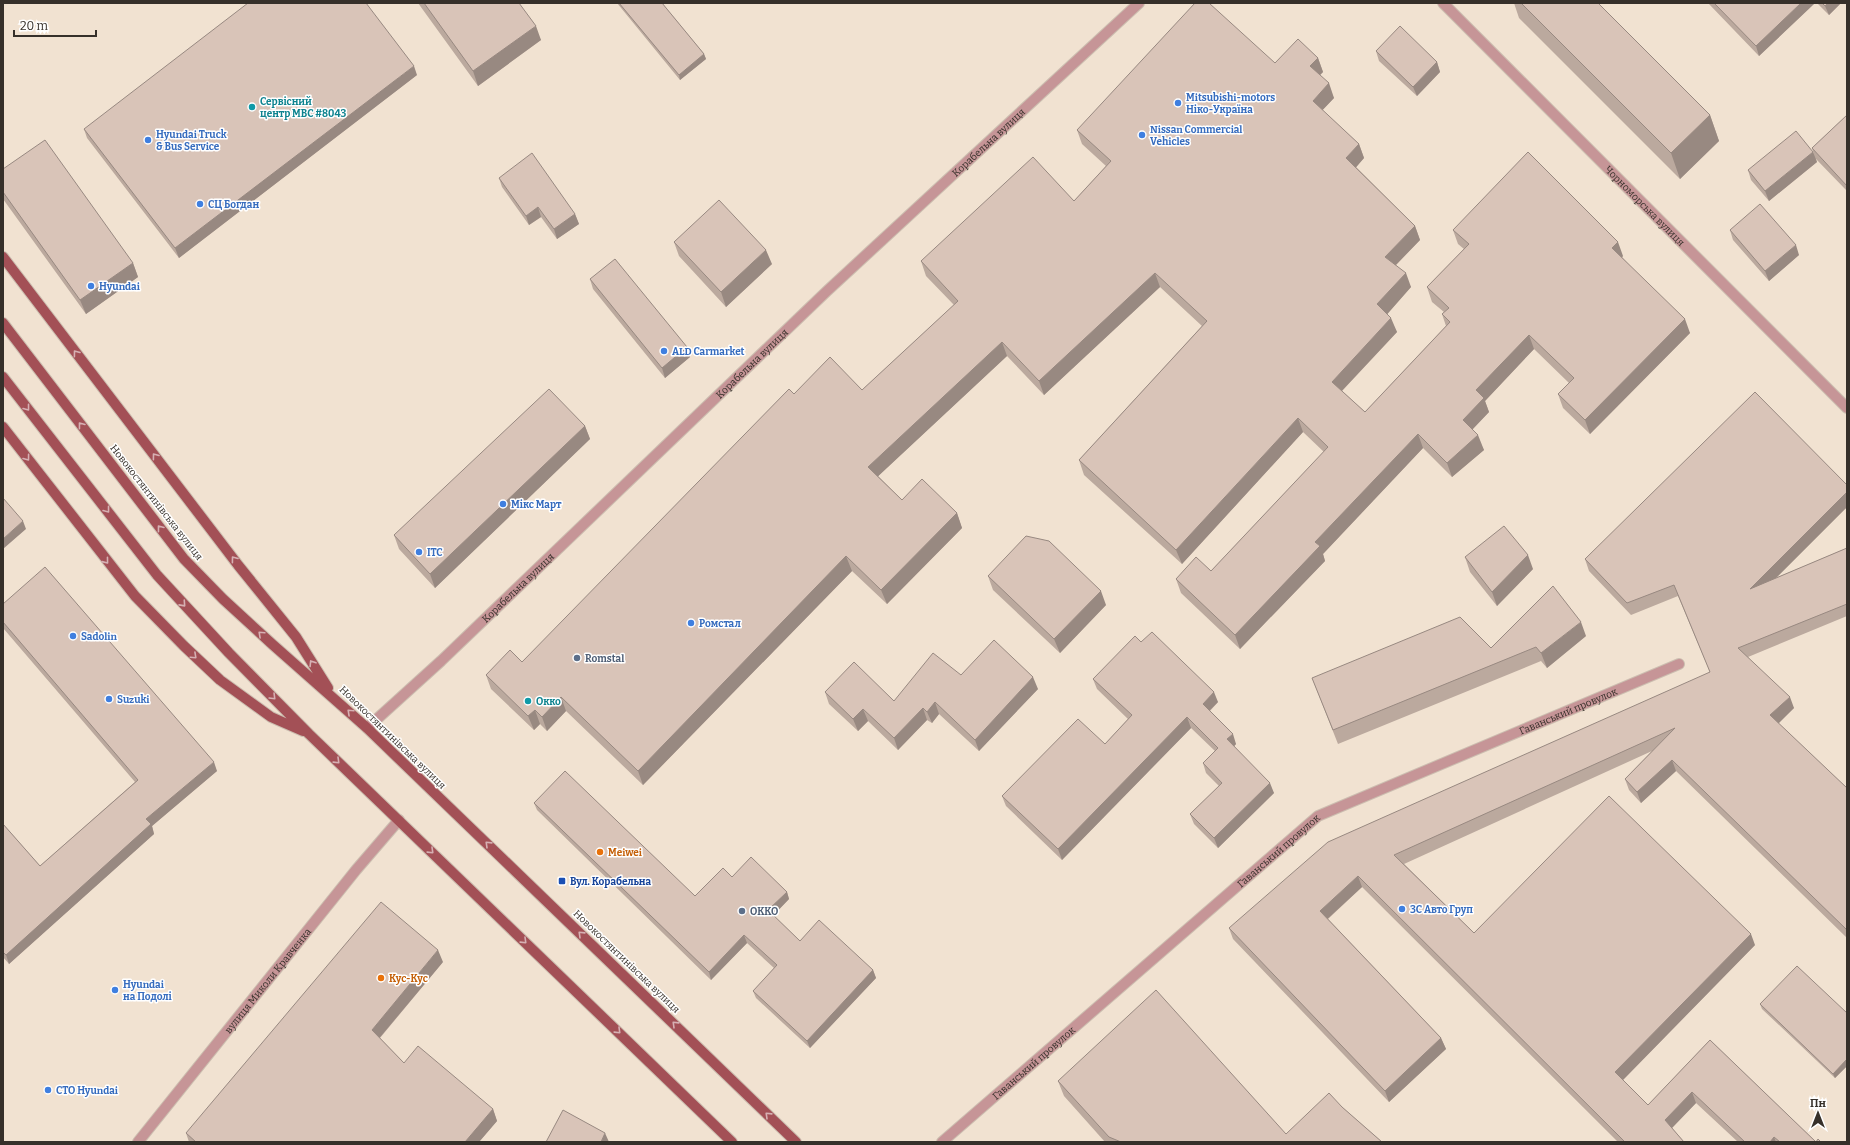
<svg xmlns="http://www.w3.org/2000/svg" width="1850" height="1145" viewBox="0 0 1850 1145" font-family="Bitter,serif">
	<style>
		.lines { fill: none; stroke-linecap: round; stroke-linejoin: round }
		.minor-casing { stroke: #ccbeb0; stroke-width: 12 }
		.primary-casing { stroke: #ccbeb0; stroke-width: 12 }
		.minor { stroke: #c69597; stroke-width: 10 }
		.primary { stroke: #a35056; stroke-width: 10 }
		.wall { fill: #bba99e }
		.shaded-wall { fill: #988981 }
		.building { fill: #d9c4b8; stroke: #988981 }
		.oneway { stroke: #d6b0b3 }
		.shop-dot { fill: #3f7fe0; stroke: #fff; stroke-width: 1.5 }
		.culture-dot { fill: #0f9aa8; stroke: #fff; stroke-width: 1.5 }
		.service-dot { fill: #5c6f8a; stroke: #fff; stroke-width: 1.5 }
		.food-dot { fill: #e8710a; stroke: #fff; stroke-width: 1.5 }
		.transit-dot { fill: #1a4fb4; stroke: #fff; stroke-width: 1.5 }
		.labels { text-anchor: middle; stroke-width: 3; stroke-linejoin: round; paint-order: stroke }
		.shop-label { font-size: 10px; font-weight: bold; fill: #366cbe; stroke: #fff; text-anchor: start }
		.culture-label { font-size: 10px; font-weight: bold; fill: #0d838f; stroke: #fff; text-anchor: start }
		.street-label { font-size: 10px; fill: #36302a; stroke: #fff }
		.service-label { font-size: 10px; font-weight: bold; fill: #4e5e75; stroke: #fff; text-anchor: start }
		.food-label { font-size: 10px; font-weight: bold; fill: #c56008; stroke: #fff; text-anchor: start }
		.transit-label { font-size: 10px; font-weight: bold; fill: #164399; stroke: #fff; text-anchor: start }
	</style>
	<rect width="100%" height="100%" fill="#f1e2d1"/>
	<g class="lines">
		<defs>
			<g id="minor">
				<path id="s1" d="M1443 3 1847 408"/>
				<path id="s2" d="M367 728 441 661 827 291 1139 3"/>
				<path id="s3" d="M138 1142 356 870 399 820"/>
				<path id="s4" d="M942 1142 1318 816 1679 664"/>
			</g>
			<path id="primary" d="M3 257 238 565 296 637 328 688
				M3 323 184 559 223 599 272 644 367 728 796 1142
				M3 377 157 575 229 653 309 734 732 1142
				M3 427 135 596 184 646 220 680 271 717 303 731"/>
		</defs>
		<!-- minor casing -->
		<use href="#minor" class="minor-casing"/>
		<!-- primary casing -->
		<use href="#primary" class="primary-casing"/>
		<!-- minor -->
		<use href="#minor" class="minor"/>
		<!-- primary -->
		<use href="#primary" class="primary"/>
	</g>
	<!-- wall -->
	<path class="wall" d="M418 3H519L541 40 478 86Z
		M617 3H662L704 54 706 59 680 80Z
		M1514 3H1598L1710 115 1719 141 1680 179 1519 18Z
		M1708 3H1815L1759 56Z
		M1817 3H1841L1829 15Z
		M1376 51 1437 62 1440 72 1417 96 1379 61Z
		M1318 58 1323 72 1320 75 1334 98 1322 110 1359 144 1364 158 1356 167 1415 226 1420 240 1396 265 1411 287 1387 314 1397 332 1342 391 1365 412 1446 326 1442 314 1444 312 1432 302 1427 287 1464 249 1458 244 1453 230 1623 256 1622 257 1690 333 1590 434 1563 408 1558 394 1569 383 1534 349 1485 401 1489 412 1472 430 1484 450 1452 477 1423 448 1323 554 1325 561 1240 649 1181 593 1176 579 1211 571 1324 452 1303 432 1182 564 1084 475 1079 460 1202 326 1160 287 1044 395 1007 356 878 476 902 500 957 513 962 528 887 604 852 571 643 785 566 711 547 731 540 724 534 730 491 689 486 675 522 662 794 394 862 390 954 305 926 276 921 261 1074 201 1106 166 1082 144 1077 130 1275 63Z
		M417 75 179 258 87 138 84 129Z
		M1847 115V191L1815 158 1812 148Z
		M1813 152 1817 162 1769 201 1751 180 1748 170Z
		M3 169 133 263 138 277 86 314 3 199Z
		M499 178 575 214 579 224 557 239 541 217 529 225 502 187Z
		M1730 230 1799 255 1769 281 1733 240Z
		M674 242 772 264 726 307 679 256Z
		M590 279 687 347 690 357 665 378 593 289Z
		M585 426 590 439 435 588 399 549 394 535Z
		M1847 485V507L1776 578 1847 548V616L1748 657 1794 708 1778 723 1847 788V938L1676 771 1641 803 1629 790 1625 779 1652 751 1404 864 1474 933 1755 945 1623 1080 1648 1105 1710 1040 1816 1142H1821H1738L1696 1103 1672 1128 1684 1142H1618L1362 887 1328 919 1441 1038 1446 1049 1389 1102 1233 939 1229 928 1710 672 1678 596 1631 615 1589 571 1585 559Z
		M1465 557 1533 569 1497 606 1470 572Z
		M988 576 1106 605 1060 653 993 590Z
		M3 604 217 771 152 826 154 834 9 964 3 957V824L40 866 135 782 3 628Z
		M1586 636 1547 668 1541 661 1338 744 1312 678 1491 648Z
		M1141 642 1218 702 1210 711 1236 744 1234 746 1274 793 1218 848 1194 824 1190 814 1219 786 1206 773 1203 763 1215 751 1191 728 1062 860 1006 806 1002 796 1105 744 1128 719 1097 689 1093 679Z
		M961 675 1038 689 979 751 939 714 932 723 927 720 898 750 868 721 858 731 829 704 825 692 894 701Z
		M534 803 695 896 732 877 787 892 789 899 773 915 800 941 873 970 876 978 810 1048 756 998 753 991 774 968 747 943 711 980 537 810Z
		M443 962 380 1038 404 1063 493 1109 497 1121 479 1142H189L186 1133Z
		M1760 1004 1847 1013V1066L1835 1078 1762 1009Z
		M1058 1081 1286 1134 1342 1107 1382 1142H1105L1064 1096Z"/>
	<!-- shaded-wall -->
	<path class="shaded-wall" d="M1801 3H1815L1759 56 1756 46Z
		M1828 3H1841L1829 15 1825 6Z
		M536 26 541 40 478 86 473 71Z
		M704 54 706 59 680 80 679 75Z
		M1318 58 1323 72 1315 80 1310 66Z
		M1437 62 1440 72 1417 96 1413 87Z
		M414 66 417 75 179 258 175 248Z
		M1329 83 1334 98 1318 115 1313 101Z
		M1710 115 1719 141 1680 179 1671 153Z
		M1359 144 1364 158 1352 172 1346 158Z
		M1813 152 1817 162 1769 201 1765 191Z
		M538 207 541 217 529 225 526 216Z
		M575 214 579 224 557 239 554 229Z
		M1415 226 1420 240 1390 271 1385 257Z
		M1618 242 1623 256 1618 262 1612 248Z
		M1796 245 1799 255 1769 281 1765 271Z
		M766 250 772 264 726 307 721 292Z
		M133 263 138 277 86 314 80 300Z
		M1155 273 1160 287 1044 395 1039 381Z
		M1406 273 1411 287 1383 319 1377 304Z
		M1391 318 1397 332 1337 396 1332 382Z
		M1685 319 1690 333 1590 434 1585 420Z
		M1529 335 1534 349 1485 401 1489 412 1468 434 1463 420 1476 390Z
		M1002 342 1007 356 873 481 868 467Z
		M687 347 690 357 665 378 662 368Z
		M1298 418 1303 432 1182 564 1176 550Z
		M585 426 590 439 435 588 430 574Z
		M1418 434 1423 448 1323 554 1325 561 1240 649 1235 635 1315 542Z
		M1478 435 1484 450 1452 477 1447 463Z
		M1847 492V507L1754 600 1750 589Z
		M957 513 962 528 887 604 881 590Z
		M23 521 26 529 3 549V539Z
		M1528 555 1533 569 1497 606 1492 592Z
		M846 556 852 571 643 785 638 771Z
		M1101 591 1106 605 1060 653 1054 639Z
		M1581 622 1586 636 1547 668 1541 653Z
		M1033 677 1038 689 979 751 975 740Z
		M1214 692 1218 702 1206 714 1203 704Z
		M561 697 566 711 547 731 542 717Z
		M1790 697 1794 708 1775 727 1770 715Z
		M935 702 939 714 932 723 927 712Z
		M923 708 927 720 898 750 894 738Z
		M863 709 868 721 858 731 853 719Z
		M535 710 540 724 534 730 528 716Z
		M1187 717 1191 728 1062 860 1058 849Z
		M1233 734 1236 744 1231 750 1227 739Z
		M1672 760 1676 771 1641 803 1637 792Z
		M214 762 217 771 152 826 154 834 9 964 6 955 146 819Z
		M1270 783 1274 793 1218 848 1214 838Z
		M1358 876 1362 887 1324 922 1320 911Z
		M787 892 789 899 771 918 768 910Z
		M1751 934 1755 945 1619 1084 1615 1072Z
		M744 935 747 943 711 980 709 972Z
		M438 950 443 962 376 1042 372 1030Z
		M873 970 876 978 810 1048 807 1041Z
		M1441 1038 1446 1049 1389 1102 1385 1091Z
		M1847 1059V1066L1835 1078 1833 1074Z
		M1692 1092 1696 1103 1669 1131 1665 1120Z
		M493 1109 497 1121 479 1142H465Z
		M605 1133 609 1142H601Z
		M1774 1137 1776 1142H1770Z"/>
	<!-- building -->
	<path class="building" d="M248 3H366L414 66 175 248 84 129Z
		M424 3H519L536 26 473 71Z
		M619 3H662L704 54 679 75Z
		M1195 3H1209L1275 63 1298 39 1318 58 1310 66 1329 83 1313 101 1359 144 1346 158 1415 226 1385 257 1406 273 1377 304 1391 318 1332 382 1365 412 1450 322 1442 314 1449 308 1427 287 1469 244 1453 230 1528 152 1618 242 1612 248 1685 319 1585 420 1558 394 1574 378 1529 335 1476 390 1484 398 1463 420 1478 435 1447 463 1418 434 1315 542 1320 546 1235 635 1176 579 1196 557 1211 571 1328 447 1298 418 1176 550 1079 460 1207 321 1155 273 1039 381 1002 342 868 467 902 500 922 479 957 513 881 590 846 556 638 771 561 697 542 717 535 710 528 716 486 675 510 650 522 662 789 389 794 394 830 357 862 390 958 301 921 261 1033 157 1074 201 1111 161 1077 130Z
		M1521 3H1598L1710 115 1671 153Z
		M1714 3H1801L1756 46Z
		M1822 3H1828L1825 6Z
		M1400 26 1437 62 1413 87 1376 51Z
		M1847 115V186L1812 148Z
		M1796 131 1813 152 1765 191 1748 170Z
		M45 140 133 263 80 300 3 192V169Z
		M532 153 575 214 554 229 538 207 526 216 499 178Z
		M719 200 766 250 721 292 674 242Z
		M1760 204 1796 245 1765 271 1730 230Z
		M615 259 687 347 662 368 590 279Z
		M549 389 585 426 430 574 394 535Z
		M1755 392 1847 485V492L1750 589 1847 548V604L1738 648 1790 697 1770 715 1847 788V930L1672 760 1637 792 1625 779 1675 728 1394 855 1474 933 1609 796 1751 934 1615 1072 1648 1105 1710 1040 1816 1142 1818 1139 1821 1142H1780L1774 1137 1770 1142H1745L1692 1092 1665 1120 1684 1142H1625L1358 876 1320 911 1441 1038 1385 1091 1229 928 1328 842 1710 672 1674 585 1627 603 1585 559Z
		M3 498 23 521 3 539Z
		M1504 526 1528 555 1492 592 1465 557Z
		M1026 536 1049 541 1101 591 1054 639 988 576Z
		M45 567 214 762 146 819 151 824 6 955 3 952V824L40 866 138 780 3 622V604Z
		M1553 586 1581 622 1541 653 1536 647 1333 730 1312 678 1460 617 1491 648Z
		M1152 632 1214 692 1203 704 1233 734 1227 739 1270 783 1214 838 1190 814 1222 783 1203 763 1218 748 1187 717 1058 849 1002 796 1078 719 1105 744 1132 715 1093 679 1135 636 1141 642Z
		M994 640 1033 677 975 740 935 702 927 712 923 708 894 738 863 709 853 719 825 692 854 662 894 701 933 653 961 675Z
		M565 771 695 896 723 868 732 877 751 857 787 892 768 910 800 941 819 920 873 970 807 1041 753 991 777 965 744 935 709 972 534 803Z
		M381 902 438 950 372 1030 404 1063 418 1046 493 1109 465 1142H196L186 1133Z
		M1797 966 1847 1013V1059L1833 1074 1760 1004Z
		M1156 990 1286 1134 1329 1093 1342 1107 1382 1142H1121L1109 1137 1058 1081Z
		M563 1110 605 1133 601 1142H546Z"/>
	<!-- one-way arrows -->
	<defs><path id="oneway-chevron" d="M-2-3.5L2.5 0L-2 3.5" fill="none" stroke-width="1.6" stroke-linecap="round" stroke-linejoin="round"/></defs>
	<g class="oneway">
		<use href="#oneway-chevron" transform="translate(76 353) rotate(-127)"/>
		<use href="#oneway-chevron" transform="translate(27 408) rotate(52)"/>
		<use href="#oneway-chevron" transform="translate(81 425) rotate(-128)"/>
		<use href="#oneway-chevron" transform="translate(155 456) rotate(-127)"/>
		<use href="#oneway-chevron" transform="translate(27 458) rotate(53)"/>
		<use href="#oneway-chevron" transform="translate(107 510) rotate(52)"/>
		<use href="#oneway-chevron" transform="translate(160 528) rotate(-128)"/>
		<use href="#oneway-chevron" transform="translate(234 559) rotate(-127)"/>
		<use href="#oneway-chevron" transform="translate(106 561) rotate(51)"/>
		<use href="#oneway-chevron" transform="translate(183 604) rotate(48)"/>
		<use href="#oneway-chevron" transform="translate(261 634) rotate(-137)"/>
		<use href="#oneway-chevron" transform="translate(194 656) rotate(43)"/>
		<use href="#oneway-chevron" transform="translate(312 663) rotate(-122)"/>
		<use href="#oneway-chevron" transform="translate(273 697) rotate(45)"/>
		<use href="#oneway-chevron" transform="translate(350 712) rotate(-137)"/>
		<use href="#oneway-chevron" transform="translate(337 761) rotate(44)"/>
		<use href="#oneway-chevron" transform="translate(488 844) rotate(-136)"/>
		<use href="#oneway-chevron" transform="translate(431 851) rotate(44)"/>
		<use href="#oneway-chevron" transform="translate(581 934) rotate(-136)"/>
		<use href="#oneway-chevron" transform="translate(524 941) rotate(44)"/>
		<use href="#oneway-chevron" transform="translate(675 1024) rotate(-136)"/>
		<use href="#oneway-chevron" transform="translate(618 1031) rotate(44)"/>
		<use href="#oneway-chevron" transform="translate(768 1115) rotate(-136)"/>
	</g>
	<!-- markers -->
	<g class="shop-dot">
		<circle cx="1178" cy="103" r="4"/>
		<circle cx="1142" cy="135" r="4"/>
		<circle cx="148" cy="140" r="4"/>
		<circle cx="200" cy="204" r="4"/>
		<circle cx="91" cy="286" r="4"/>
		<circle cx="664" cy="351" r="4"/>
		<circle cx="503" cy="504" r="4"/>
		<circle cx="419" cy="552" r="4"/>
		<circle cx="691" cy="623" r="4"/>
		<circle cx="73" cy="636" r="4"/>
		<circle cx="109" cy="699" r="4"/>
		<circle cx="1402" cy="909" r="4"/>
		<circle cx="115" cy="990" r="4"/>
		<circle cx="48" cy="1090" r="4"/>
	</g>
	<g class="culture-dot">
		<circle cx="252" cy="107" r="4"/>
		<circle cx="528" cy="701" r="4"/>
	</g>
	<g class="service-dot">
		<circle cx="577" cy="658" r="4"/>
		<circle cx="742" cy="911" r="4"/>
	</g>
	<g class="food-dot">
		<circle cx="600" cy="852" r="4"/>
		<circle cx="381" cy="978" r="4"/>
	</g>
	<rect class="transit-dot" x="558" y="877" width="8" height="8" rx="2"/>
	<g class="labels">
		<!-- shop labels -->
		<g class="shop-label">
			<text x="1186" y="101">Mitsubishi-motors<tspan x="1186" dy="12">Ніко-Україна</tspan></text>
			<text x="1150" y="133">Nissan Commercial<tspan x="1150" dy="12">Vehicles</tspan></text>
			<text x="156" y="138">Hyundai Truck<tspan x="156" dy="12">&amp; Bus Service</tspan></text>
			<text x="208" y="208">СЦ Богдан</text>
			<text x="99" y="290">Hyundai</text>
			<text x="672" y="355">ALD Carmarket</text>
			<text x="511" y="508">Мікс Март</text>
			<text x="427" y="556">ITC</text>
			<text x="699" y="627">Ромстал</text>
			<text x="81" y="640">Sadolin</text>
			<text x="117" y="703">Suzuki</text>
			<text x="1410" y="913">ЗС Авто Груп</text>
			<text x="123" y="988">Hyundai<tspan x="123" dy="12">на Подолі</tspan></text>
			<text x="56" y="1094">СТО Hyundai</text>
		</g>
		<!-- culture labels -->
		<g class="culture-label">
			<text x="260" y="105">Сервісний<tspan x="260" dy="12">центр МВС #8043</tspan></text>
			<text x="536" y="705">Окко</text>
		</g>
		<!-- street labels -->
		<g class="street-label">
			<text dy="4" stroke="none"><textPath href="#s2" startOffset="854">Корабельна вулиця</textPath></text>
			<text dy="4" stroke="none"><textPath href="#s1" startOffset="286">Чорноморська вулиця</textPath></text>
			<text dy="4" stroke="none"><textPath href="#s2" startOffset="530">Корабельна вулиця</textPath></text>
			<text transform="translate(157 502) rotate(52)" y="4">Новокостянтинівська вулиця</text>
			<text dy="4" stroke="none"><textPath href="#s2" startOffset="206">Корабельна вулиця</textPath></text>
			<text dy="4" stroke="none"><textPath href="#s4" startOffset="769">Гаванський провулок</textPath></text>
			<text transform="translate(393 737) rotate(44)" y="4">Новокостянтинівська вулиця</text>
			<text dy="4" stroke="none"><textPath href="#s4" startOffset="445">Гаванський провулок</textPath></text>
			<text transform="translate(627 961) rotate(44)" y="4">Новокостянтинівська вулиця</text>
			<text dy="4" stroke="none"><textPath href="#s3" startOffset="207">вулиця Миколи Кравченка</textPath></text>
			<text dy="4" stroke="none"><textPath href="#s4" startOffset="121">Гаванський провулок</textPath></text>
		</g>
		<!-- service labels -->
		<g class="service-label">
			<text x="585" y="662">Romstal</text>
			<text x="750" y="915">ОККО</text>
		</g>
		<!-- food labels -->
		<g class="food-label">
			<text x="608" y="856">Meiwei</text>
			<text x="389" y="982">Кус-Кус</text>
		</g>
		<!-- transit labels -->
		<g class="transit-label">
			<text x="570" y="885">Вул. Корабельна</text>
		</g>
	</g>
	<!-- border -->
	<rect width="1850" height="1145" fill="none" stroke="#36302a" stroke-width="8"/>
	<!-- north arrow -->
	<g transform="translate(1818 1113)" stroke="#ffffff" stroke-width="3" paint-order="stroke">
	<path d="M0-3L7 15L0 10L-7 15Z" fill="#36302a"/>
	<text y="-6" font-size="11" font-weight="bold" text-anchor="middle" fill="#36302a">Пн</text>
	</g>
	<!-- scale -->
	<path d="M14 30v6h82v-6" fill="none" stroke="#36302a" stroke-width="2"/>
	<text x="20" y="30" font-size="12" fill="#36302a" stroke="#ffffff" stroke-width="3" paint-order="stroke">20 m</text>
</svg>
